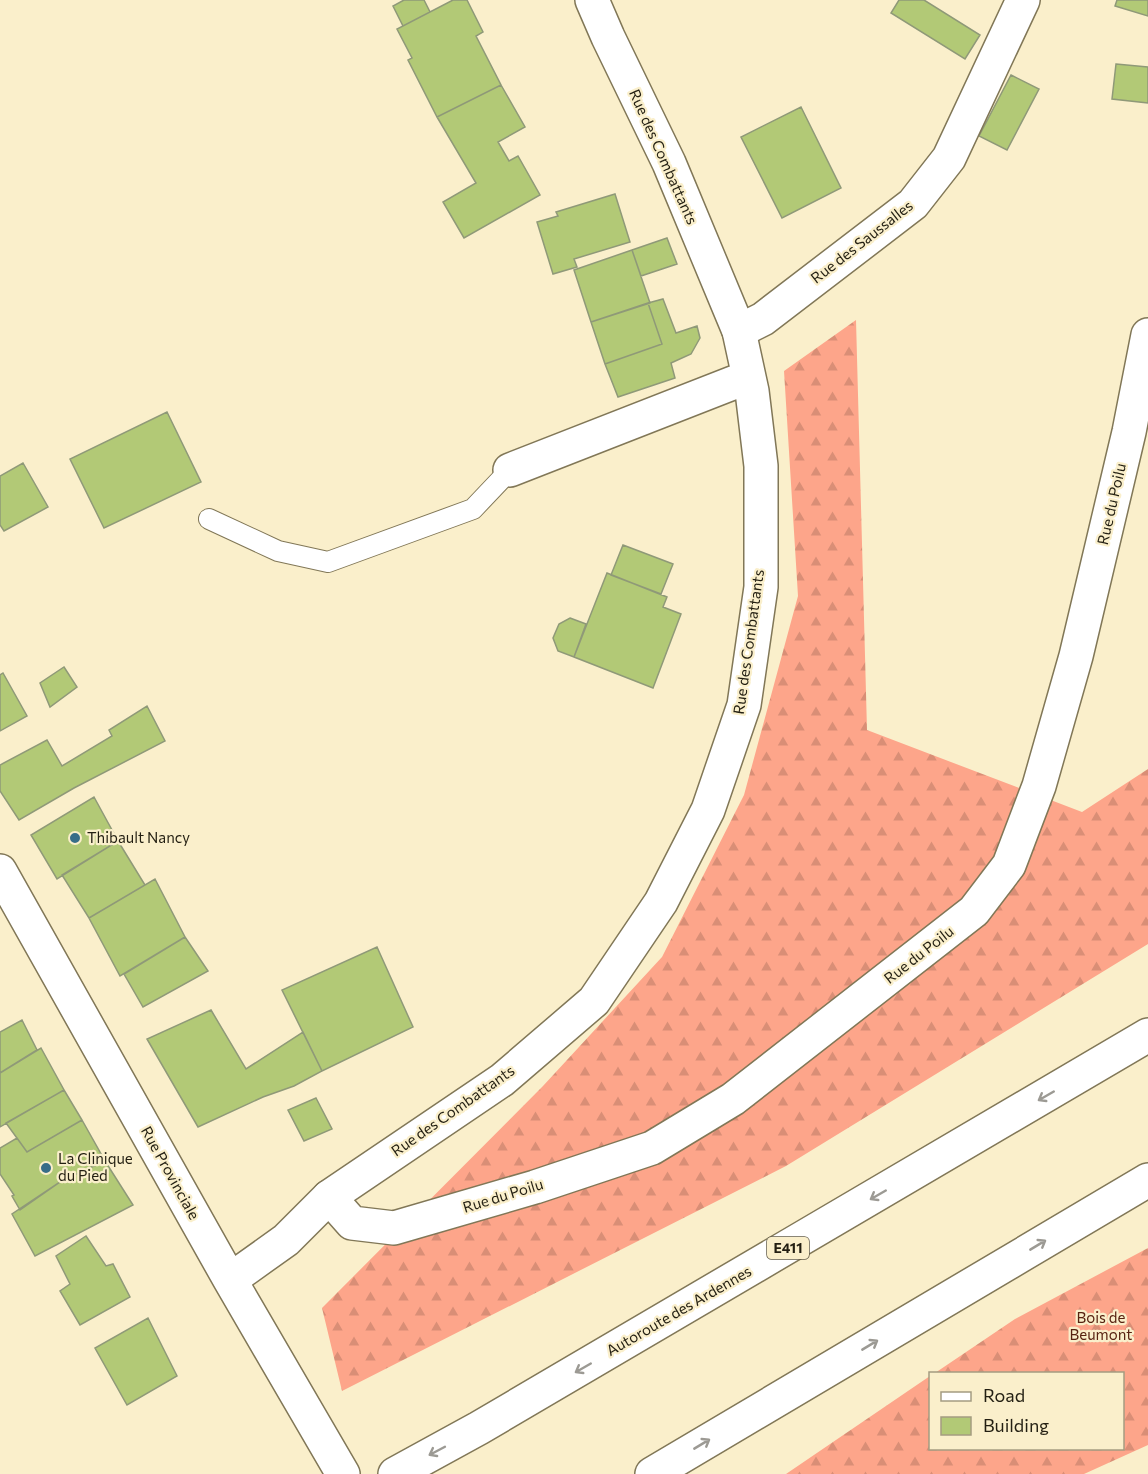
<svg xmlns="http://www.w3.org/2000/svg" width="1148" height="1474" viewBox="0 0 1148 1474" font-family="Commissioner,sans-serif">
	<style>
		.forest { fill: url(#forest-firs) }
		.building { fill: #b2c976; stroke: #8f9978; stroke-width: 1.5 }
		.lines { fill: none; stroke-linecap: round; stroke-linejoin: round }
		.lane-casing { stroke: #817757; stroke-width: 22 }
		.street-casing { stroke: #817757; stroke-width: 36 }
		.secondary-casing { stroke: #817757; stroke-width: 36 }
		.highway-casing { stroke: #817757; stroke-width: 36 }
		.lane { stroke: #fff; stroke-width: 20 }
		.street { stroke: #fff; stroke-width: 33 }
		.secondary { stroke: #fff; stroke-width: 33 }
		.highway { stroke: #fff; stroke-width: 33 }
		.oneway { stroke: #9c9a94 }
		.poi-dot { fill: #376d88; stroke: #faefcb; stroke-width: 2 }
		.labels { text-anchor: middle; stroke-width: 4.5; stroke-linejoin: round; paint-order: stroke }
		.shield { fill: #faefcb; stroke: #645d4a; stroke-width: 1.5 }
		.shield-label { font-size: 14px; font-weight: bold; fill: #231f12 }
		.street-label { font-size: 15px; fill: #231f12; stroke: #faefcb }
		.poi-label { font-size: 15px; fill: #231f12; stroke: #faefcb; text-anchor: start }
		.park-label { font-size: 15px; fill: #582211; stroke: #faefcb }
	</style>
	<defs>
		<pattern id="forest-firs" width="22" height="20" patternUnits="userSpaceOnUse" patternTransform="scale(1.5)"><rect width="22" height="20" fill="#fda58a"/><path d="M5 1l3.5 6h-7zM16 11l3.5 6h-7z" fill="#d98e76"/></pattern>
	</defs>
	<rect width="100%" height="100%" fill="#faefcb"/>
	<!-- forest -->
	<path class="forest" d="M856 320 867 730 1082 812 1148 769V944L786 1166 342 1391 322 1308 543 1086 662 957 744 795 798 596 784 371Z
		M1148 1248V1445L1084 1474H786L930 1376V1448H1122V1374L935 1373 1015 1319Z"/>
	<!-- building -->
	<path class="building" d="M404 0H424L430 12 403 26 393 6Z
		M453 0H467L483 32 476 36 501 85 437 117 408 60 412 58 397 29Z
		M899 0H924L980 35 965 59 891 13Z
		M1117 0H1148V16L1115 6Z
		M1116 64 1148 67V103L1112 99Z
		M1011 75 1039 89 1007 150 979 136Z
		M501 85 525 127 498 142 509 161 518 156 540 195 464 238 443 202 476 183 437 117Z
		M801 107 841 188 782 218 741 137Z
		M615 194 630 242 574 259 577 267 553 274 537 222 558 216 556 212Z
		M667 238 677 264 641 276 632 250Z
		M632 250 650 303 591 322 574 270Z
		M663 299 676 333 697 326 700 338 691 354 671 363 675 378 618 397 605 364 662 344 648 303Z
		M648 303 662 344 605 364 591 322Z
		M167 412 201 482 104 528 70 459Z
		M23 463 48 507 4 531 0 525V476Z
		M623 545 673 564 661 594 611 575Z
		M607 573 667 597 663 607 681 614 653 688 574 657Z
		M570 618 586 624 574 657 558 651 553 638 559 624Z
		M64 667 77 687 50 707 40 683Z
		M3 673 27 716 0 731V675Z
		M147 706 165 741 74 788 19 820 0 791V765L47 740 62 766 112 736 109 730Z
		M94 797 118 841 57 879 31 835Z
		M118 841 145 885 89 918 62 875Z
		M155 879 185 937 120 976 89 918Z
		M185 937 208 971 143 1007 124 974Z
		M377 947 413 1027 322 1071 282 990Z
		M211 1010 246 1069 303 1032 322 1071 294 1086 263 1097 198 1127 147 1039Z
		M22 1020 37 1050 0 1073V1032Z
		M41 1048 64 1090 0 1127V1073Z
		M64 1090 82 1120 27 1152 6 1123Z
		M316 1098 332 1129 304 1141 288 1110Z
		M82 1120 105 1161 63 1180 20 1210 12 1196 14 1195 0 1174V1148L17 1138 27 1152Z
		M105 1161 133 1205 35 1256 12 1214 63 1180Z
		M86 1236 106 1266 113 1264 130 1297 80 1325 60 1291 70 1284 56 1256Z
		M148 1318 177 1376 127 1405 95 1348Z"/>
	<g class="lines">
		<defs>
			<path id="lane" d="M209 519 278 551 328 562 473 509 510 470"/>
			<path id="street" d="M739 331 763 319 913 204 949 158 1023 0
				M329 1197 352 1223 394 1228 535 1187 652 1148 733 1099 974 911 1009 865 1039 786 1076 656 1129 432 1148 335"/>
			<path id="secondary" d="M510 470 748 377
				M0 871 230 1280 343 1474
				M230 1280 286 1240 329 1197 502 1080 594 1001 661 902 708 810 744 705 761 587V466L752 391 739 331 669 163 608 37 592 0"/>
			<path id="highway" d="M395 1474 479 1428 1148 1035
				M652 1474 1148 1180"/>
		</defs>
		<!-- lane casing -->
		<use href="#lane" class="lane-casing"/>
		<!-- street casing -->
		<use href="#street" class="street-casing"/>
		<!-- secondary casing -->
		<use href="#secondary" class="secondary-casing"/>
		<!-- highway casing -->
		<use href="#highway" class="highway-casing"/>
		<!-- lane -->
		<use href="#lane" class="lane"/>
		<!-- street -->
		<use href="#street" class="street"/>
		<!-- secondary -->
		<use href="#secondary" class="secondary"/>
		<!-- highway -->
		<use href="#highway" class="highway"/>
	</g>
	<!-- one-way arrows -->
	<defs><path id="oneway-shaft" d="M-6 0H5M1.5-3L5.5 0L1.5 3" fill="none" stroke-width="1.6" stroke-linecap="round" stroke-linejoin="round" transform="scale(1.5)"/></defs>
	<g class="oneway">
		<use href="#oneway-shaft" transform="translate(1046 1096) rotate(150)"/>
		<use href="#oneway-shaft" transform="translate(878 1195) rotate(150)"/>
		<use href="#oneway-shaft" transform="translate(1038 1245) rotate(-31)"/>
		<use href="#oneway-shaft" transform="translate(870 1345) rotate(-31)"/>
		<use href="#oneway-shaft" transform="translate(583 1368) rotate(150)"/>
		<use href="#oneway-shaft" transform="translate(702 1444) rotate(-31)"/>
		<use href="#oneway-shaft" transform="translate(437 1451) rotate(152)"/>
	</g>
	<!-- markers -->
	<g class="poi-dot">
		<circle cx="75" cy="838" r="6"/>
		<circle cx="46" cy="1168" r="6"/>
	</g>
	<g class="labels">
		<!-- shield labels -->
		<rect class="shield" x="767" y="1237" width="42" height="22" rx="4.5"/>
		<g class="shield-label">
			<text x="788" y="1253">E411</text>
		</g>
		<!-- street labels -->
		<g class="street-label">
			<text transform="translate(663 157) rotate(66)" y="5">Rue des Combattants</text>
			<text transform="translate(862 242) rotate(-38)" y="5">Rue des Saussalles</text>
			<text transform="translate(1112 504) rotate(-77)" y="5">Rue du Poilu</text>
			<text transform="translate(749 642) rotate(-82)" y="5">Rue des Combattants</text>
			<text transform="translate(919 955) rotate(-38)" y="5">Rue du Poilu</text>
			<text transform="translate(453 1111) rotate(-35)" y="5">Rue des Combattants</text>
			<text transform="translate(170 1173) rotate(61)" y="5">Rue Provinciale</text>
			<text transform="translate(503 1196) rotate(-17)" y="5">Rue du Poilu</text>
			<text transform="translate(679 1311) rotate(-30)" y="5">Autoroute des Ardennes</text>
		</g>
		<!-- poi labels -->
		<g class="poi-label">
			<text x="87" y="843">Thibault Nancy</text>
			<text x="58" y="1164">La Clinique<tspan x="58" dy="17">du Pied</tspan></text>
		</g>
		<!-- park labels -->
		<g class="park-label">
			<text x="1101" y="1323">Bois de<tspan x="1101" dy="17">Beumont</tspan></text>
		</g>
	</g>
	<!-- legend -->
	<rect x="929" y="1372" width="195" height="78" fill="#faefcb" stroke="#a49c81" stroke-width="1.5"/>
	<rect x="941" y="1392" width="30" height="9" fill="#ffffff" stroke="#a49c81" stroke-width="1.5"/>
	<text x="983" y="1402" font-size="18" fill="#231f12">Road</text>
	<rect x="941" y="1417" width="30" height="18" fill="#b2c976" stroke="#a49c81" stroke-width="1.5"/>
	<text x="983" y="1432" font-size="18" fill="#231f12">Building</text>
</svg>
